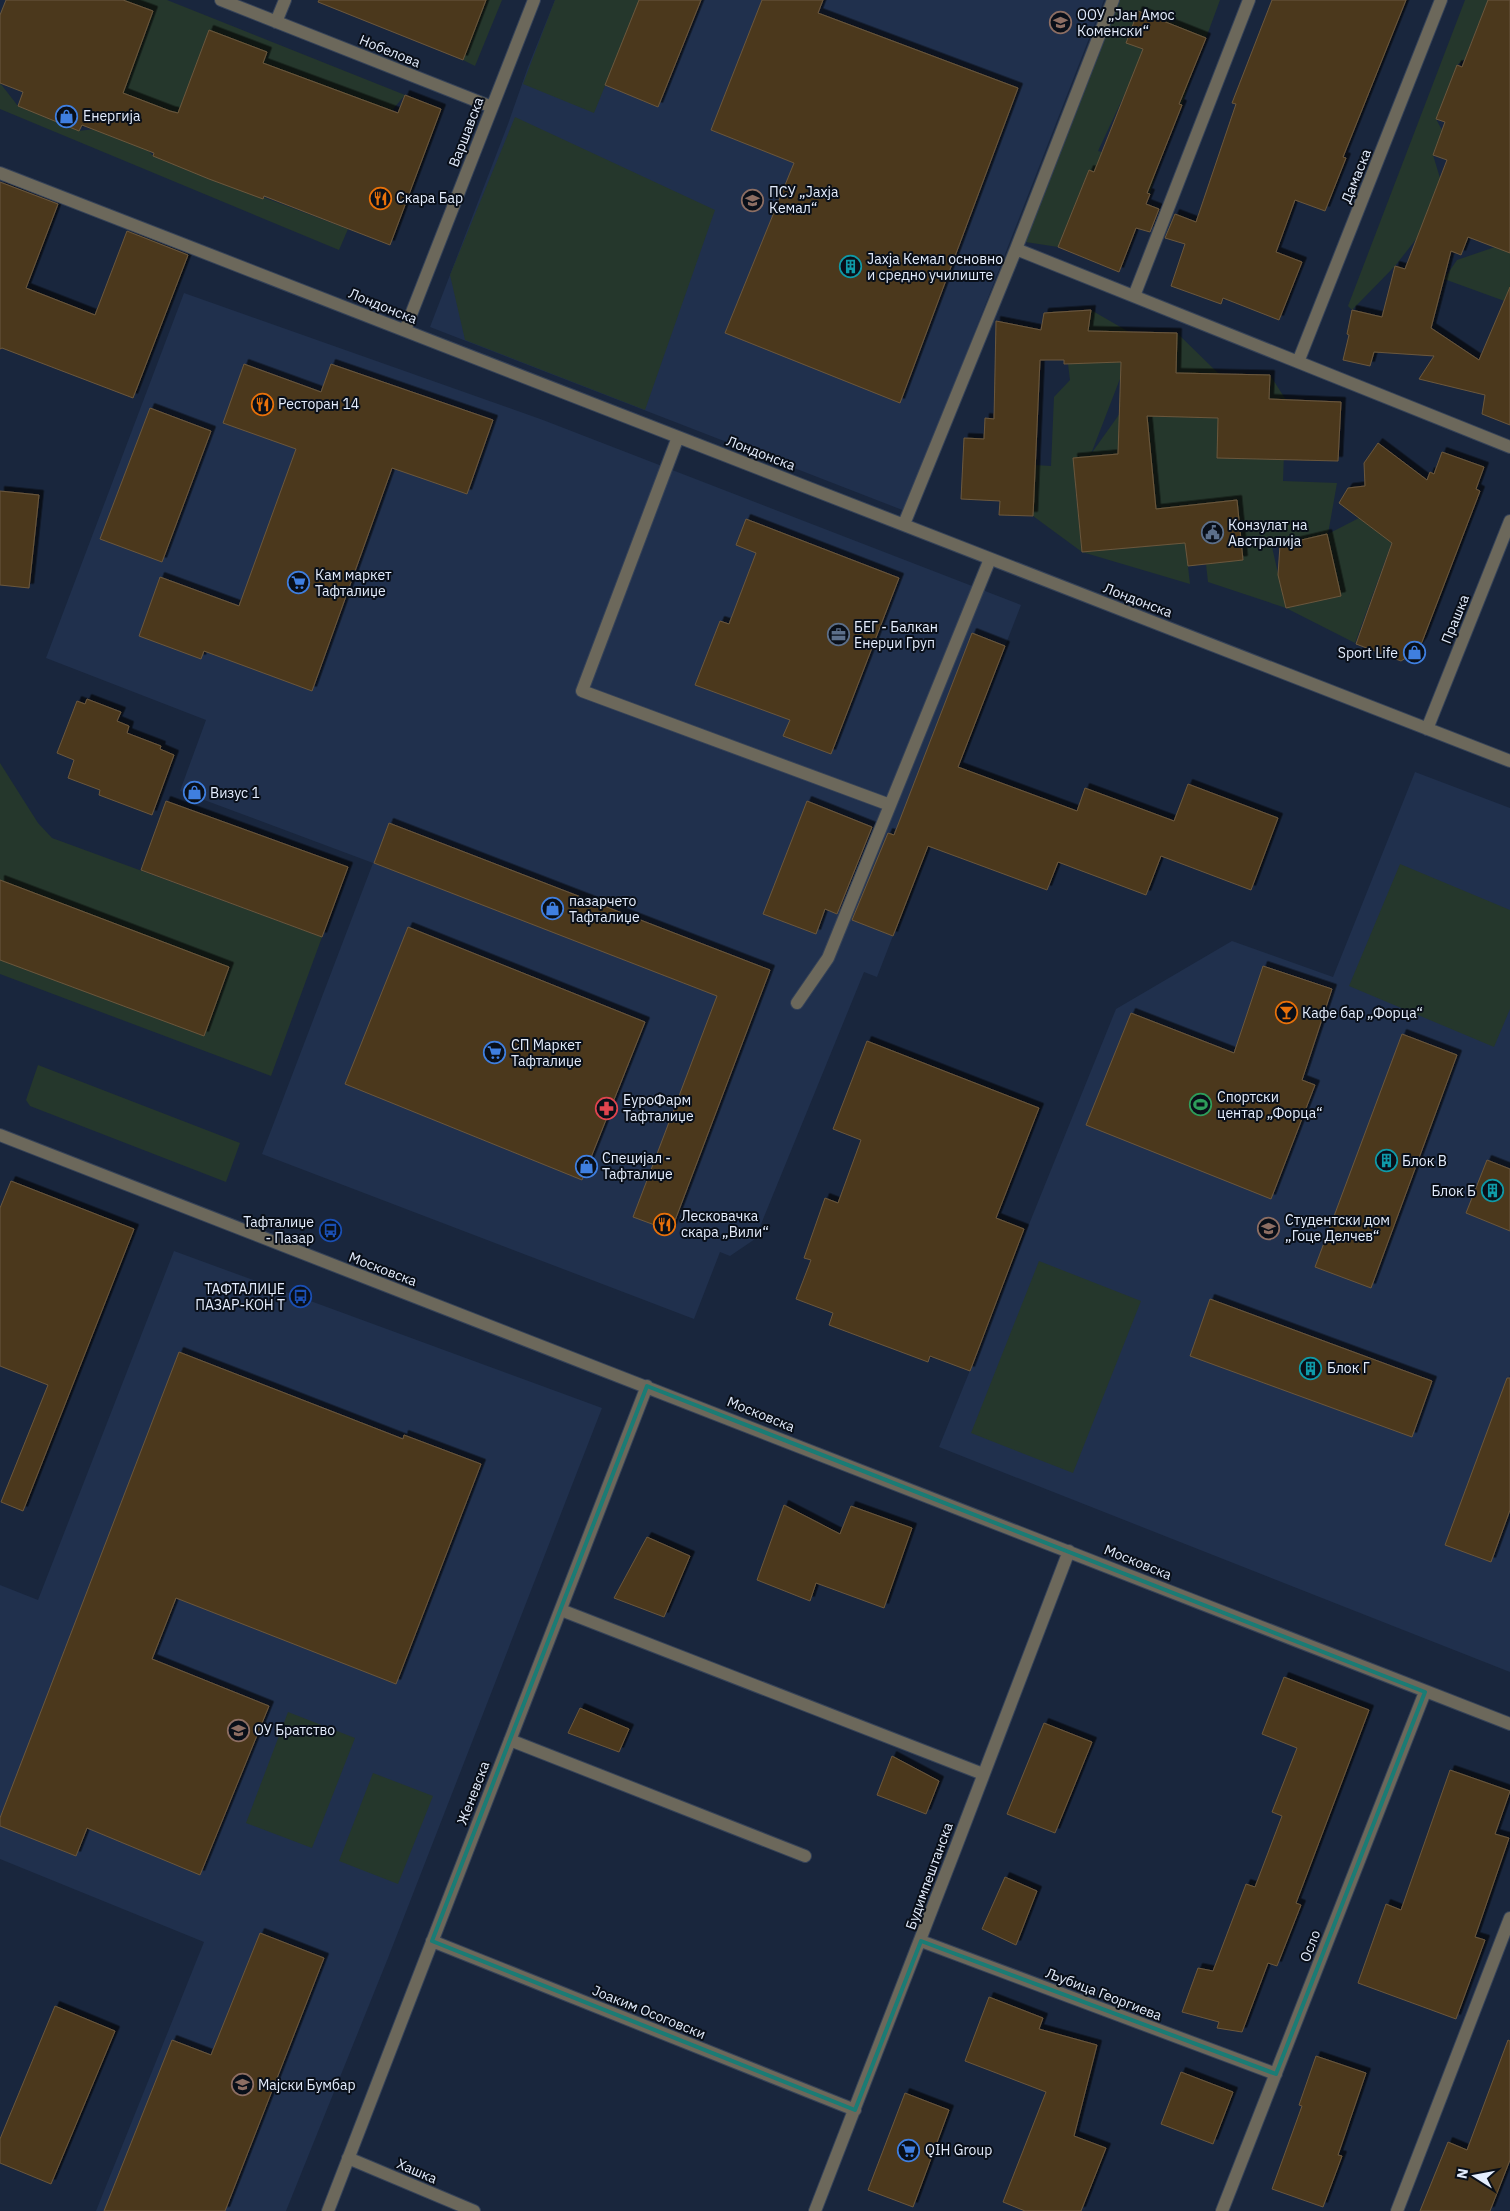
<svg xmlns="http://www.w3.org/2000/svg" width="1510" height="2211" viewBox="0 0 1510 2211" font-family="'IBM Plex Sans',sans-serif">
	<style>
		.built { fill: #20304d }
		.green { fill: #25372c; fill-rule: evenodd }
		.building { fill: #4b391f; stroke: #6b573c; filter: url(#shadow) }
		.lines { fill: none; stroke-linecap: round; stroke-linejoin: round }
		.minor-casing { stroke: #354258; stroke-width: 14 }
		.minor { stroke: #6c685b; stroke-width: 12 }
		.marked { fill: none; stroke: #1a7c75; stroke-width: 4; stroke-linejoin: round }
		.labels { text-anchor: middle; stroke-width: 4; stroke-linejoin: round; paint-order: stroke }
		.poi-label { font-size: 14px; fill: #e4edfd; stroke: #090f19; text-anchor: start }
		.street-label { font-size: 14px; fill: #e4edfd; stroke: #090f19 }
	</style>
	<defs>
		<filter id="shadow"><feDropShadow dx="4.5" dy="-4.5" stdDeviation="0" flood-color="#0009"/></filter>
	</defs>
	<rect width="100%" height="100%" fill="#19263d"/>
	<!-- built -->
	<path class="built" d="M555 0H1104L905 511 430 327 508 124 528 67Z
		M184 293 543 420 1021 605 877 977 864 972 755 1239 730 1256 720 1252 694 1319 262 1154 373 863 180 791 206 720 46 658Z
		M1415 772 1510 808V1672L939 1447 1116 1009 1232 941 1333 977Z
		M174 1251 602 1408 388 1958 286 2211H96L204 1942 0 1859V1585L38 1600Z"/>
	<!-- green -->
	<path class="green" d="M123 0H167L405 95 383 121 229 128 164 109 110 88 0 16 136 57 153 12ZM209 30 266 52 247 103 187 91Z
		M486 0H502L475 66 463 60Z
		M555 0H640L594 113 523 84Z
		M1113 0H1220L1206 38 1138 11 1126 42 1193 70 1182 105 1129 85 1098 151 1157 168 1150 194 1089 170 1058 247 1019 241Z
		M1465 0H1488L1465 59 1457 65 1436 119 1442 130 1433 155 1440 178 1417 238 1395 266 1352 310 1348 306Z
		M0 83 18 106 79 131 94 129 148 150 153 156 348 229 339 250 0 109Z
		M515 117 715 210 645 410 465 340 450 275Z
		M1495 247 1510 253V303L1444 279 1457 260Z
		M1091 310 1129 332 1128 358 1091 454 1177 333 1219 374 1267 459 1270 375 1286 400 1283 481 1337 483 1328 534 1359 518 1375 530 1393 539 1355 643 1286 608 1208 582 1206 564 1243 560 1237 500 1181 506 1190 584 1082 552 1033 516 1035 465 1051 466 1054 397 1070 380 1068 364 1082 363ZM1150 451 1159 545 1082 552 1075 485 1090 456ZM1327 534 1341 596 1286 608 1272 547Z
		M0 763 38 823 52 838 322 937 271 1076 0 974Z
		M1400 864 1510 910V1009L1494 1047 1349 986Z
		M38 1065 240 1143 226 1182 30 1106 26 1100Z
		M1039 1261 1141 1301 1073 1473 971 1433Z
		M288 1712 355 1738 312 1848 246 1823Z
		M373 1773 433 1796 398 1884 339 1861Z"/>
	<!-- building -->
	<path class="building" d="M6 0H123L153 11 123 93 170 111 178 113 209 30 267 52 263 63 398 113 405 95 441 109 390 245 264 196 263 199 209 179 153 156 154 153 82 125 79 131 18 106 23 92 0 83V15Z
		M319 0H486L463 60 318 2Z
		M639 0H701L658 107 605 85Z
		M762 0H823L818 13 1018 88 900 403 725 333 794 163 711 130Z
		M1272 0H1406L1343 157 1346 158 1325 211 1295 200 1276 252 1302 262 1279 320 1223 298 1221 304 1171 286 1185 244 1165 238 1175 214 1196 222 1236 104 1232 103Z
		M1488 0H1510V253L1468 237 1461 255 1451 251 1431 328 1479 360 1510 287V425L1482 414 1485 395 1419 379 1434 356 1374 352 1370 366 1343 360 1349 335 1347 334 1352 310 1382 317 1395 266 1405 269 1447 160 1433 155 1445 122 1436 119 1457 65 1462 67Z
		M1138 11 1206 38 1179 104 1182 105 1147 193 1150 194 1146 204 1159 209 1150 232 1136 228 1119 272 1058 247 1089 170 1094 172 1143 49 1126 43Z
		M0 182 58 204 26 288 95 315 127 231 188 255 133 398 2 348 0 349Z
		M1091 310 1088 331 1177 333 1176 373 1270 375 1269 399 1341 402 1338 461 1217 458 1218 418 1147 416 1156 509 1237 500 1243 560 1188 566 1185 543 1082 552 1073 458 1118 454 1121 362 1064 364V360H1040L1033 516 999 515 1000 501 961 499 964 438 984 439 985 418 994 419 996 321 1041 330 1044 313Z
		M244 364 321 392 331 364 493 420 467 494 392 468 312 691 204 651 201 659 139 636 160 577 239 606 296 449 223 423Z
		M150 408 211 431 162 562 100 539Z
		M1378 443 1427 480 1430 472 1434 474 1442 452 1484 467 1476 489 1480 491 1422 642 1414 653 1401 661 1356 644 1392 543 1339 503 1348 488 1365 486 1364 463Z
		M0 491 39 495 29 588 0 585Z
		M746 519 899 578 831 754 783 736 790 720 695 685 720 621 729 624 756 553 736 545Z
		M1327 534 1341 596 1286 608 1278 575 1280 545Z
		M972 633 1005 646 958 767 1077 811 1085 788 1174 821 1188 784 1278 818 1251 890 1161 856 1146 895 1058 862 1047 890 928 846 893 936 852 920 888 833 894 835Z
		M87 699 121 712 117 721 129 726 127 733 161 746 160 749 174 755 152 815 99 795 100 790 68 778 74 760 57 753 77 701 85 704Z
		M166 801 348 867 322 937 141 870Z
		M807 801 872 827 837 914 825 909 816 934 763 914Z
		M389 823 770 970 671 1231 633 1217 717 996 374 863Z
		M0 880 229 967 204 1036 0 960Z
		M408 927 645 1022 582 1180 345 1084Z
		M1263 966 1332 989 1302 1080 1315 1085 1271 1199 1086 1125 1131 1013 1234 1053Z
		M1402 1034 1457 1055 1371 1288 1315 1267Z
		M867 1041 1039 1108 996 1218 1024 1229 970 1371 930 1356 928 1362 829 1325 833 1313 796 1299 811 1260 804 1258 825 1198 838 1203 861 1140 833 1129Z
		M1487 1160 1510 1169V1231L1466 1213Z
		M11 1181 134 1229 23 1511 1 1502 48 1385 0 1366V1208Z
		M1210 1299 1432 1381 1412 1437 1190 1356Z
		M179 1352 403 1439 404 1435 481 1464 396 1684 176 1598 152 1659 269 1706 200 1875 87 1828 76 1856 0 1826V1818Z
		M1507 1378H1510V1510L1491 1562 1445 1545Z
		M784 1505 840 1534 851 1506 912 1528 884 1608 816 1583 810 1601 757 1580Z
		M647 1537 690 1556 664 1617 614 1598Z
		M1284 1677 1369 1710 1296 1903 1301 1905 1277 1966 1268 1963 1242 2032 1217 2028 1219 2022 1182 2012 1198 1968 1213 1971 1246 1884 1255 1887 1282 1816 1272 1812 1297 1748 1262 1734Z
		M580 1708 629 1729 619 1752 568 1733Z
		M1044 1723 1092 1742 1055 1833 1007 1814Z
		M892 1756 939 1781 926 1814 877 1795Z
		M1450 1770 1510 1791 1495 1834 1509 1838 1475 1937 1485 1940 1456 2019 1358 1983 1386 1904 1401 1910Z
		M1005 1877 1037 1891 1016 1945 982 1929Z
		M260 1933 324 1958 225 2211H104L172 2040 211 2055Z
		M989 1997 1043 2018 1039 2029 1097 2045 1074 2136 1106 2148 1081 2211H1025L1003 2202 1046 2092 965 2061Z
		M55 2006 115 2031 51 2184 0 2163V2139Z
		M1508 2040 1510 2041V2160L1490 2211H1420L1448 2142 1467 2150Z
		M1316 2056 1366 2073 1338 2155 1342 2156 1323 2207 1272 2189 1302 2106 1299 2105Z
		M1181 2072 1233 2092 1213 2144 1161 2124Z
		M905 2093 949 2110 913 2207 868 2190Z"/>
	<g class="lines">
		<defs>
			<path id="minor" d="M221 0 492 107
				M276 22 285 0
				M0 173 1510 761
				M1016 249 1510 447
				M1134 296 1249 0
				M405 330 534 0
				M1298 362 1441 0
				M678 437 582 691 890 805
				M904 524 1016 249 1113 0
				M1427 729 1510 521
				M797 1003 828 958 990 559
				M0 1135 1510 1724
				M561 1610 983 1774
				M510 1740 805 1856
				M432 1941 855 2110
				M921 1941 1276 2074
				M348 2158 474 2211
				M328 2211 647 1386
				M815 2211C901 1992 985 1771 1069 1551
				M1222 2211 1425 1692
				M1397 2211 1510 1918"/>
		</defs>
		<!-- minor casing -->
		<use href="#minor" class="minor-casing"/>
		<!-- minor -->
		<use href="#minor" class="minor"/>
	</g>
	<!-- marked area -->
	<path class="marked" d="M647 1386 1425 1692 1276 2074 921 1941 855 2110 432 1941Z"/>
	<!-- icons -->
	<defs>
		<symbol id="school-ring" viewBox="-11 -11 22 22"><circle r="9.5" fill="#090f19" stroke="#8d6e63" stroke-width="1.5"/><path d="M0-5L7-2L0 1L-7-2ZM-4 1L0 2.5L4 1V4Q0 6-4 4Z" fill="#8d6e63"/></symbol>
		<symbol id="shop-ring" viewBox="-11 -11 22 22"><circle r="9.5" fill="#090f19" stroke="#3f7fe0" stroke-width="1.5"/><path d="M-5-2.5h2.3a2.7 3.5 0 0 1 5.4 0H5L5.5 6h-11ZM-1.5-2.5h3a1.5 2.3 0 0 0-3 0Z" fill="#3f7fe0"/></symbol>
		<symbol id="restaurant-ring" viewBox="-11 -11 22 22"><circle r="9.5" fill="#090f19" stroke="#e8710a" stroke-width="1.5"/><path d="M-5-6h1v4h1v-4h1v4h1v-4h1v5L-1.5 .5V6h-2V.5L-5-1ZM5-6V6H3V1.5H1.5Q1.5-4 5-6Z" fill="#e8710a"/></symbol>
		<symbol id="building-ring" viewBox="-11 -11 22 22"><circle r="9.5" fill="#090f19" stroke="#0f9aa8" stroke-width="1.5"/><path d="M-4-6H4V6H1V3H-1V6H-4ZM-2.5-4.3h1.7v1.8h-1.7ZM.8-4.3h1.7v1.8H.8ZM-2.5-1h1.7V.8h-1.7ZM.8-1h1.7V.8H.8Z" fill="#0f9aa8"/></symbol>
		<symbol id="civic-ring" viewBox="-11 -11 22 22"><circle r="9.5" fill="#090f19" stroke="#5c6f8a" stroke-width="1.5"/><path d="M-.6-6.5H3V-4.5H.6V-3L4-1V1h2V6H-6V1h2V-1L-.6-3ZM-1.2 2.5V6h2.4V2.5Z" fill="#5c6f8a"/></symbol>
		<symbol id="supermarket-ring" viewBox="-11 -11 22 22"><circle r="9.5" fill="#090f19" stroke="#3f7fe0" stroke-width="1.5"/><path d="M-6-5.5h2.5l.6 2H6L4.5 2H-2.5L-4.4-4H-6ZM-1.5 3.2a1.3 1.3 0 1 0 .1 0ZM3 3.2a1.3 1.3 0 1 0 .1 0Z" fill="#3f7fe0"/></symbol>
		<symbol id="office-ring" viewBox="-11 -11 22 22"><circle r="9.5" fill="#090f19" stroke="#5c6f8a" stroke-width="1.5"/><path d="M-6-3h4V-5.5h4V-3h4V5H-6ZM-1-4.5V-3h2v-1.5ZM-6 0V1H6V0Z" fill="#5c6f8a"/></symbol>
		<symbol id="bar-ring" viewBox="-11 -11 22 22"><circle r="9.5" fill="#090f19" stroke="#e8710a" stroke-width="1.5"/><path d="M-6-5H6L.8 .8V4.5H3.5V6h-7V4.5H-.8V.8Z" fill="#e8710a"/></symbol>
		<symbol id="stadium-ring" viewBox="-11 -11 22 22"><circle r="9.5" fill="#090f19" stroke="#2e9e5b" stroke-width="1.5"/><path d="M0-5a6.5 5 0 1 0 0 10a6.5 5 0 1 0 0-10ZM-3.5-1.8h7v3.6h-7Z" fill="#2e9e5b"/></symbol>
		<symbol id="pharmacy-ring" viewBox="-11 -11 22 22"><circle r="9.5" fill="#090f19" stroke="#e0444e" stroke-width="1.5"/><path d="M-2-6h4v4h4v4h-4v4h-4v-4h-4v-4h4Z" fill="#e0444e"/></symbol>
		<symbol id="university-ring" viewBox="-11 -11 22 22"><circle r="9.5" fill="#090f19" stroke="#8d6e63" stroke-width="1.5"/><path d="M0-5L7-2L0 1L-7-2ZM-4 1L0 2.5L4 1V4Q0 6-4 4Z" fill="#8d6e63"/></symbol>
		<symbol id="bus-ring" viewBox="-11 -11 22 22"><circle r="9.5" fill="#090f19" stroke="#1a4fb4" stroke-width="1.5"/><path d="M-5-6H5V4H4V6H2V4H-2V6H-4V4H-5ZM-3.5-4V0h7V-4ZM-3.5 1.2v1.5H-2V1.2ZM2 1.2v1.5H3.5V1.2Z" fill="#1a4fb4"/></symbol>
	</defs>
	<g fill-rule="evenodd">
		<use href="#school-ring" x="1048" y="10" width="25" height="25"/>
		<use href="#shop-ring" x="54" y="104" width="25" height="25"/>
		<use href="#restaurant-ring" x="368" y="186" width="25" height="25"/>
		<use href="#school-ring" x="740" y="188" width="25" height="25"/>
		<use href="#building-ring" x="838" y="254" width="25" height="25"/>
		<use href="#restaurant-ring" x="250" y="392" width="25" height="25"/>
		<use href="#civic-ring" x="1200" y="520" width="25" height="25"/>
		<use href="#supermarket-ring" x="286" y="570" width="25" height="25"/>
		<use href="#office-ring" x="826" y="622" width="25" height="25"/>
		<use href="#shop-ring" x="1402" y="640" width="25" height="25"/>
		<use href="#shop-ring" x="182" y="780" width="25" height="25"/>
		<use href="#shop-ring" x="540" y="896" width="25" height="25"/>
		<use href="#bar-ring" x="1274" y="1000" width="25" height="25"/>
		<use href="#supermarket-ring" x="482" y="1040" width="25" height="25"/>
		<use href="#stadium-ring" x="1188" y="1092" width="25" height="25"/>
		<use href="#pharmacy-ring" x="594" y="1096" width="25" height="25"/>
		<use href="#building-ring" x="1374" y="1148" width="25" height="25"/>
		<use href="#shop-ring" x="574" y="1154" width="25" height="25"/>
		<use href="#building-ring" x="1480" y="1178" width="25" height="25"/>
		<use href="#restaurant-ring" x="652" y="1212" width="25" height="25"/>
		<use href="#university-ring" x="1256" y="1216" width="25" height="25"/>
		<use href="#bus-ring" x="318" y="1218" width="25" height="25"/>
		<use href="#bus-ring" x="288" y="1284" width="25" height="25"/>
		<use href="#building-ring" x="1298" y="1356" width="25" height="25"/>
		<use href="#school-ring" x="226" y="1718" width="25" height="25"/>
		<use href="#school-ring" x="230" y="2072" width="25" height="25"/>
		<use href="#supermarket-ring" x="896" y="2138" width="25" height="25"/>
	</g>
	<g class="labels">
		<!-- poi labels -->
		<g class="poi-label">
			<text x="1077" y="20">ООУ „Јан Амос<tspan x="1077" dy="16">Коменски“</tspan></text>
			<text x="83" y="121">Енергија</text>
			<text x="769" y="197">ПСУ „Јахја<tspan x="769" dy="16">Кемал“</tspan></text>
			<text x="396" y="203">Скара Бар</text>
			<text x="867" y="264">Јахја Кемал основно<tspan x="867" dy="16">и средно училиште</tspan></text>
			<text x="278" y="409">Ресторан 14</text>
			<text x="1228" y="530">Конзулат на<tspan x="1228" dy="16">Австралија</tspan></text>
			<text x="315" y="580">Кам маркет<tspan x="315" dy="16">Тафталиџе</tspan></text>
			<text x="854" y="632">БЕГ - Балкан<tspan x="854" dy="16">Енерџи Груп</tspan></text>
			<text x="1398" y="658" text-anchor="end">Sport Life</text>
			<text x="210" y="798">Визус 1</text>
			<text x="569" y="906">пазарчето<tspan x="569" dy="16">Тафталиџе</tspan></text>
			<text x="1302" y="1018">Кaфе бар „Форца“</text>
			<text x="511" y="1050">СП Маркет<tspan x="511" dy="16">Тафталиџе</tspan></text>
			<text x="1217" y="1102">Спортски<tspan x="1217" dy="16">центар „Форца“</tspan></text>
			<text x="623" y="1105">ЕуроФарм<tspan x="623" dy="16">Тафталиџе</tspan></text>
			<text x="602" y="1163">Специјал -<tspan x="602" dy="16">Тафталиџе</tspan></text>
			<text x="1402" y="1166">Блок В</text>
			<text x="1476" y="1196" text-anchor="end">Блок Б</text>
			<text x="681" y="1221">Лесковачка<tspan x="681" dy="16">скара „Вили“</tspan></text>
			<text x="1285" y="1225">Студентски дом<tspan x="1285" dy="16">„Гоце Делчев“</tspan></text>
			<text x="314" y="1227" text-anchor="end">Тафталиџе<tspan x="314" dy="16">- Пазар</tspan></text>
			<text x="285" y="1294" text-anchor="end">ТАФТАЛИЏЕ<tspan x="285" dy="16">ПАЗАР-КОН Т</tspan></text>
			<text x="1327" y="1373">Блок Г</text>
			<text x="254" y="1735">ОУ Братство</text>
			<text x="258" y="2090">Мајски Бумбар</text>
			<text x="925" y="2155">QIH Group</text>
		</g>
		<!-- street labels -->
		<g class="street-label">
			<text transform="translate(390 51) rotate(22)" y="5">Нобелова</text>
			<text transform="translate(466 132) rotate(-69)" y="5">Варшавска</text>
			<text transform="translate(1356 176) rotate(-68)" y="5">Дамаска</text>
			<text transform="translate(383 306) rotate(22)" y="5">Лондонска</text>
			<text transform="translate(761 453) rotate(21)" y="5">Лондонска</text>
			<text transform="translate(1138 600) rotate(21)" y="5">Лондонска</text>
			<text transform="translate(1455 619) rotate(-68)" y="5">Прашка</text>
			<text transform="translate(383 1269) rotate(21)" y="5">Московска</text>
			<text transform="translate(761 1414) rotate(22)" y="5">Московска</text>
			<text transform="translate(1138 1562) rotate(22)" y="5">Московска</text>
			<text transform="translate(473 1793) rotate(-69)" y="5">Женевска</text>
			<text transform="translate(929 1876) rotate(-70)" y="5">Будимпештанска</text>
			<text transform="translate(1310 1946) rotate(-69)" y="5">Осло</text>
			<text transform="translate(1104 1994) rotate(21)" y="5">Љубица Георгиева</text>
			<text transform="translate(649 2012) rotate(22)" y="5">Јоаким Осоговски</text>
			<text transform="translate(417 2171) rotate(23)" y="5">Хашка</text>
		</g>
	</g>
	<!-- north arrow -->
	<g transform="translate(1475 2176) rotate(281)" stroke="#090f19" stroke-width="4" paint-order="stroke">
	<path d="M0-4L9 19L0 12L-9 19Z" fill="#e4edfd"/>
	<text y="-8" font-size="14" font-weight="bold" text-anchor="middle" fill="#e4edfd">N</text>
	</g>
</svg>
